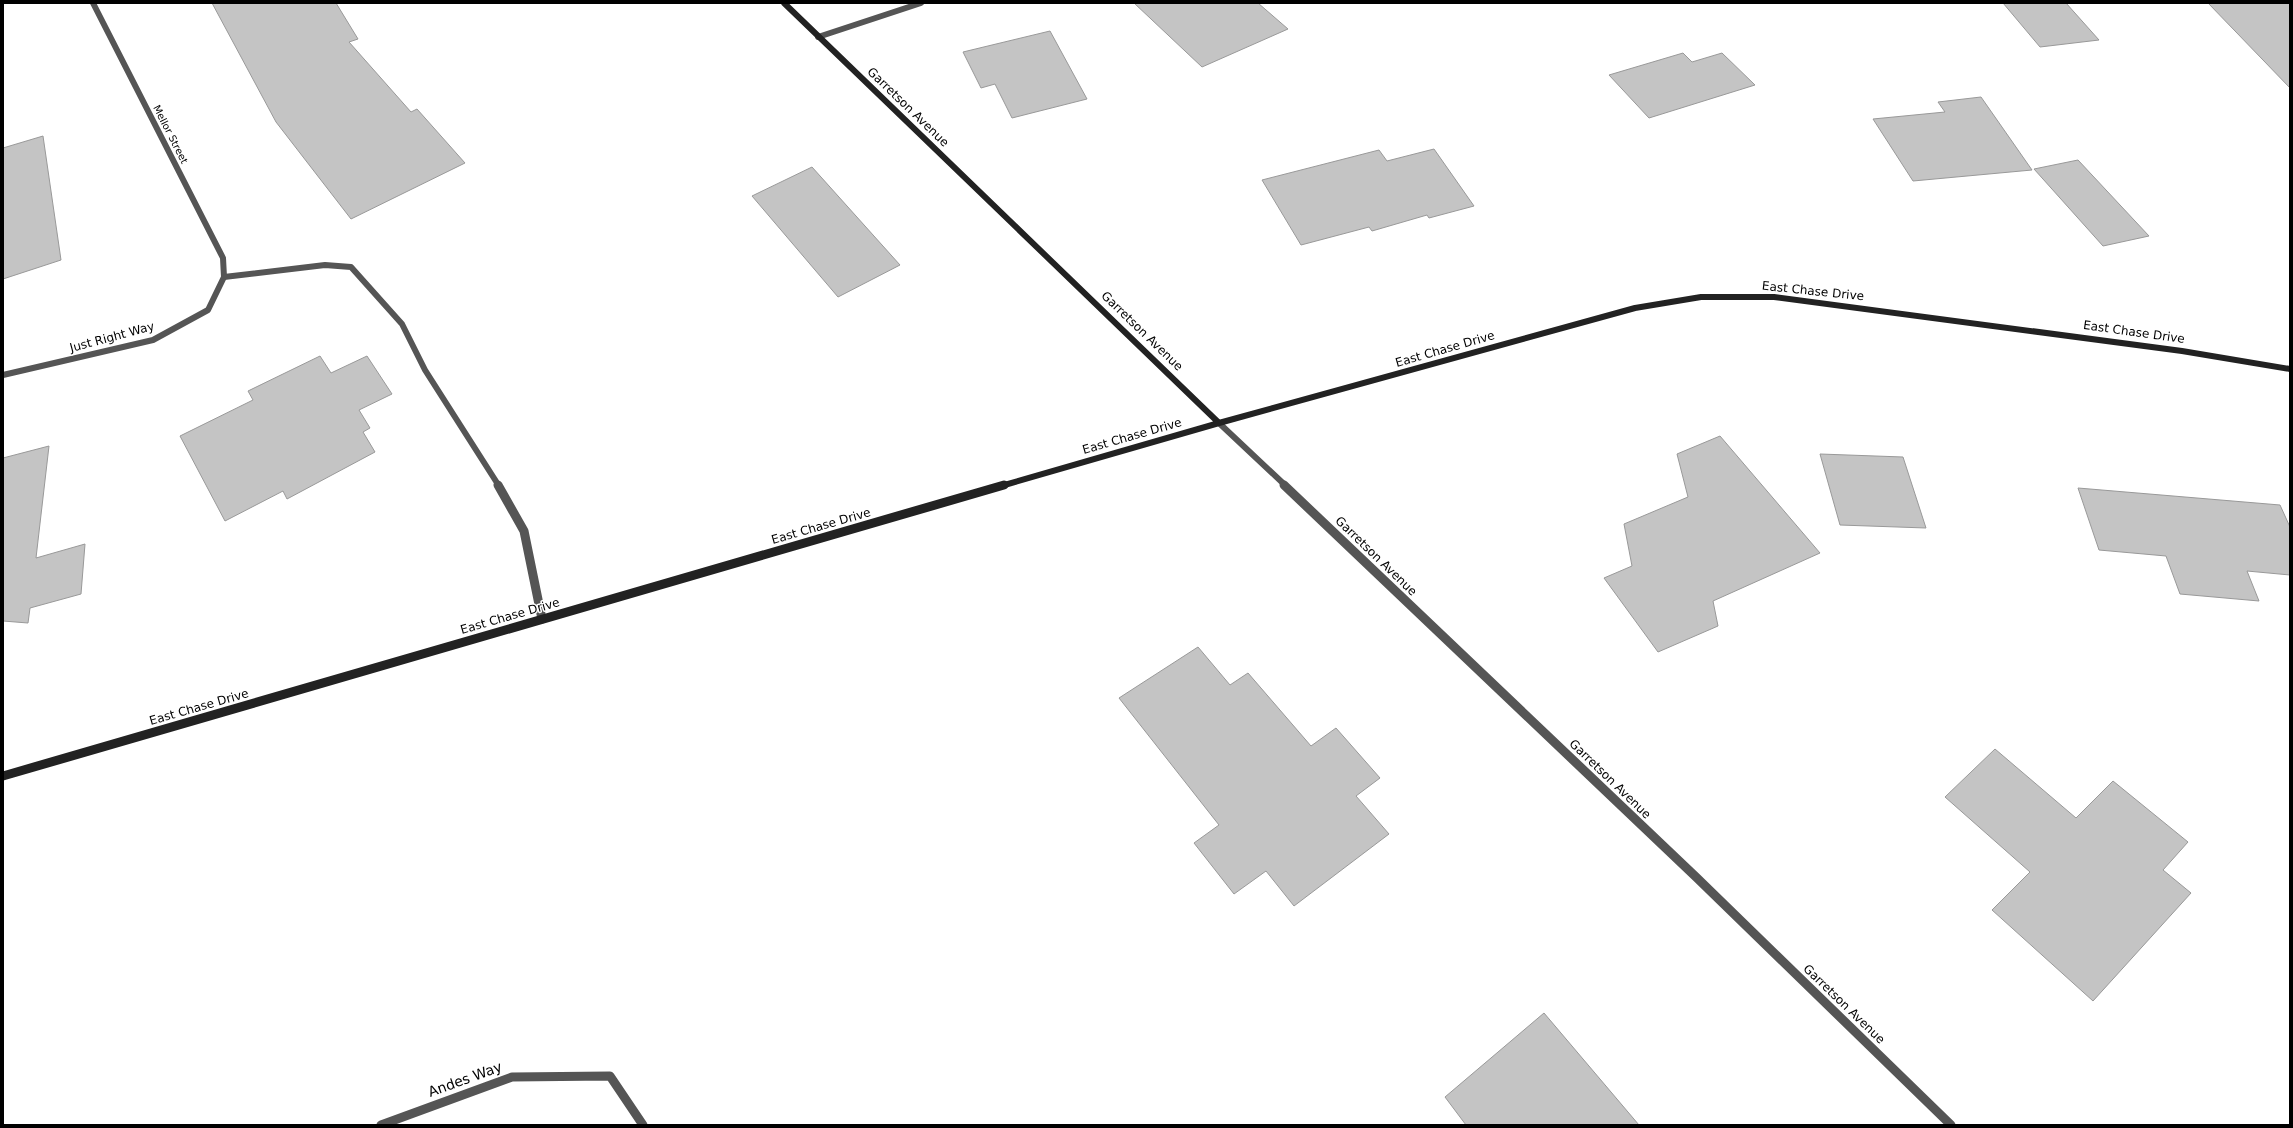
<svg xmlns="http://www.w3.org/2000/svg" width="2293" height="1128" viewBox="0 0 2293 1128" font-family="'DejaVu Sans',sans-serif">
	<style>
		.building { fill: #c4c4c4; stroke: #999 }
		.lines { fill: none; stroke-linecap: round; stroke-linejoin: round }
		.lane-far1 { stroke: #555; stroke-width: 6 }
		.lane { stroke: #555; stroke-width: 9 }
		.street-far1 { stroke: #555; stroke-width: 6 }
		.street { stroke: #555; stroke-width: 9 }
		.secondary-far1 { stroke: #222; stroke-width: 6 }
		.secondary { stroke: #222; stroke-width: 9 }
		.labels { text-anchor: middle; stroke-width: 3; stroke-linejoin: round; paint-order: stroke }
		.far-street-label { font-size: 10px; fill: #000; stroke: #fff }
		.street-label { font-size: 12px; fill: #000; stroke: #fff }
		.near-street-label { font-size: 14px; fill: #000; stroke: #fff }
	</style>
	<rect width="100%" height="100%" fill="#fff"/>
	<!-- building -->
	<path class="building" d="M212 3H336L358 39 349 42 411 112 417 109 465 163 351 219 276 122Z
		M1134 3H1258L1288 29 1202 67Z
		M2003 3H2066L2099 40 2040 47Z
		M2208 3H2290V88Z
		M1050 31 1087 99 1012 118 995 84 981 88 963 52Z
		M1683 53 1692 62 1722 53 1755 85 1649 118 1609 75Z
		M1981 97 2032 170 1913 181 1873 119 1945 112 1938 102Z
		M43 136 61 260 3 279V148Z
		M1434 149 1474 206 1429 218 1427 215 1372 231 1369 227 1301 245 1262 180 1379 150 1387 161Z
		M2078 160 2149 236 2103 246 2034 169Z
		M812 167 900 265 838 297 752 196Z
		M320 356 331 373 367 356 392 394 359 410 370 428 363 432 375 452 287 499 283 491 225 521 180 436 253 400 248 391Z
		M1720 436 1820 553 1713 601 1718 626 1658 652 1604 578 1632 566 1624 524 1688 497 1677 454Z
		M49 446 36 558 85 544 81 594 30 608 28 623 3 621V458Z
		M1820 454 1903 457 1926 528 1840 525Z
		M2078 488 2280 505 2290 527V575L2247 571 2259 601 2180 594 2166 556 2099 550Z
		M1198 647 1230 685 1248 673 1311 746 1336 728 1380 778 1356 796 1389 834 1294 906 1266 871 1234 894 1194 843 1219 825 1119 698Z
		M1995 749 2076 818 2113 781 2188 842 2163 870 2191 893 2093 1001 1992 910 2030 872 1945 797Z
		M1544 1013 1639 1125H1466L1445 1097Z"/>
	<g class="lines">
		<!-- lane-far1 -->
		<path class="lane-far1" d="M224 277 325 265 351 267 402 324 425 370 499 486"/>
		<!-- lane -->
		<path class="lane" d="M498 485 524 531 542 619"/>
		<!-- street-far1 -->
		<path class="street-far1" d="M818 37 921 3
			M3 375 153 340 208 310 224 277 223 258 93 3
			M1219 423 1286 486"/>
		<!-- street -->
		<path class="street" d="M1284 485 1696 877 1951 1125
			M381 1125 512 1077 610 1076 643 1125"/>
		<!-- secondary-far1 -->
		<path class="secondary-far1" d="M784 3 1219 423
			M1001 486 1219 423 1635 308 1701 297H1774L2182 351 2290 369"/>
		<!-- secondary -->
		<path class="secondary" d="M3 776 1004 485"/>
	</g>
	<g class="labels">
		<!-- far-street labels -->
		<g class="far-street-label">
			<text transform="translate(171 134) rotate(63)" y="4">Mellor Street</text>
		</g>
		<!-- street labels -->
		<g class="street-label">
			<text transform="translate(908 107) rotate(44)" y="4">Garretson Avenue</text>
			<text transform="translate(1813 291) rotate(6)" y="4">East Chase Drive</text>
			<text transform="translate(1142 331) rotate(44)" y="4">Garretson Avenue</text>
			<text transform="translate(2134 332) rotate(8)" y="4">East Chase Drive</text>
			<text transform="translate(112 337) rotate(-15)" y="4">Just Right Way</text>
			<text transform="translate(1445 349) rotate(-16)" y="4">East Chase Drive</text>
			<text transform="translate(1132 436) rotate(-16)" y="4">East Chase Drive</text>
			<text transform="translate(821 526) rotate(-16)" y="4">East Chase Drive</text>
			<text transform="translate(1376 556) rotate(44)" y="4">Garretson Avenue</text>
			<text transform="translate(510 616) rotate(-16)" y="4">East Chase Drive</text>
			<text transform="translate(199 707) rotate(-16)" y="4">East Chase Drive</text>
			<text transform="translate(1610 779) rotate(44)" y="4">Garretson Avenue</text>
			<text transform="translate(1844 1004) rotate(44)" y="4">Garretson Avenue</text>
		</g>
		<!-- near-street labels -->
		<g class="near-street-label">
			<text transform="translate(465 1079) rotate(-20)" y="5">Andes Way</text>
		</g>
	</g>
	<!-- border -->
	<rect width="2293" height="1128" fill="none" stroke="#000000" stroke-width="8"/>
</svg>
